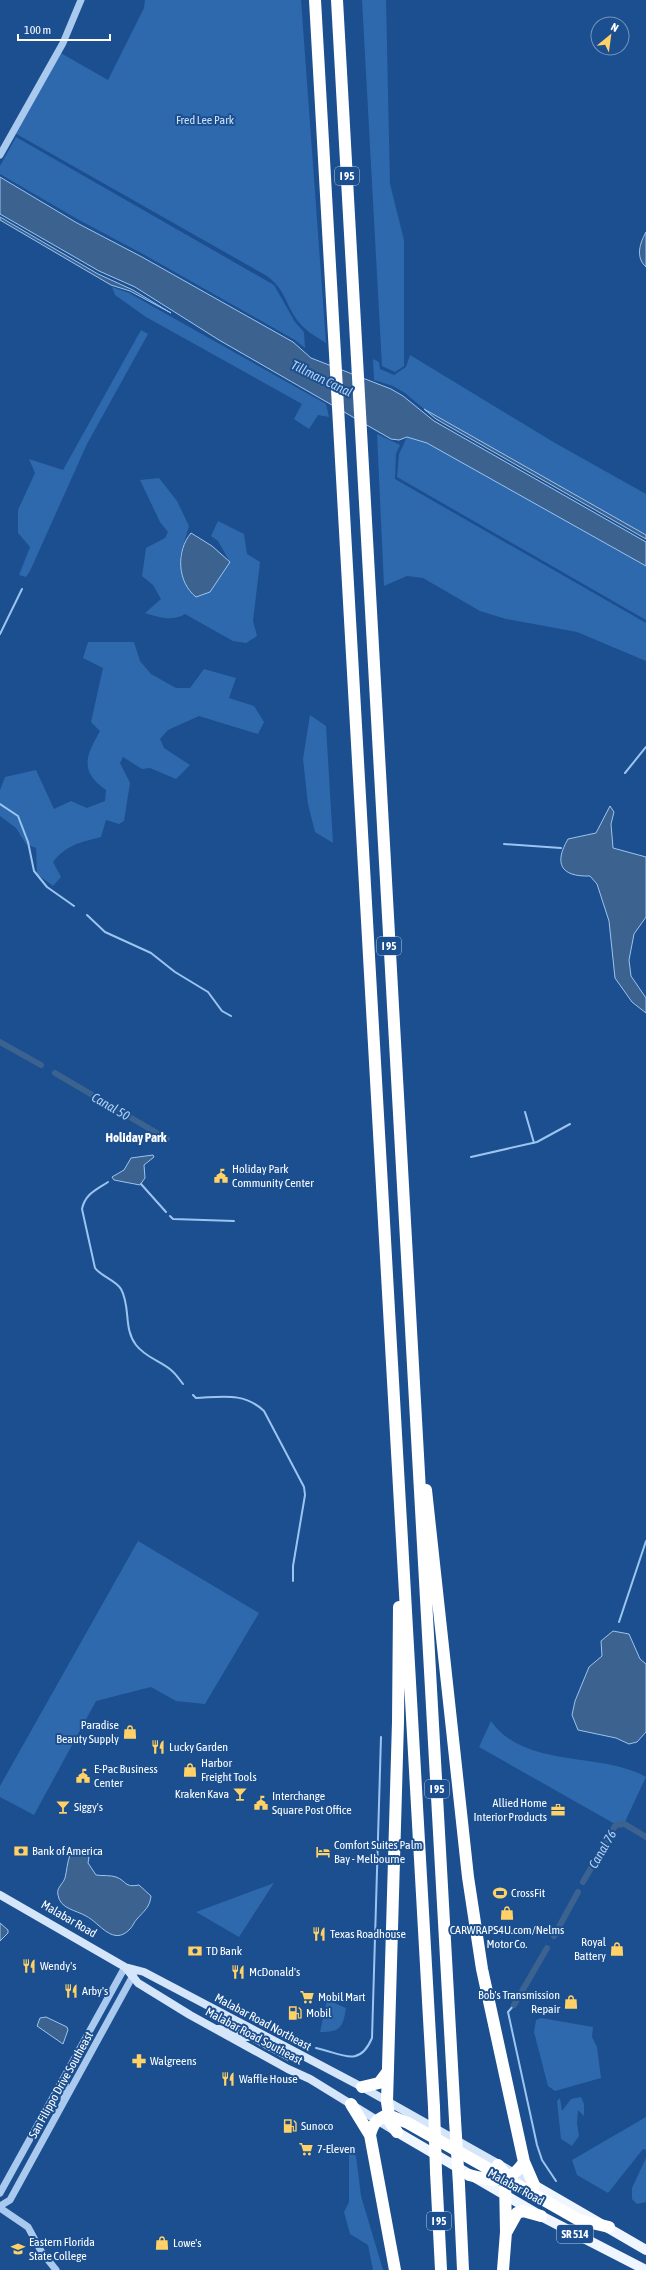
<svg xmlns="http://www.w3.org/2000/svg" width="646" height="2270" viewBox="0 0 646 2270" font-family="'Asap Condensed',sans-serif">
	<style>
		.green { fill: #2e69ad }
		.water { fill: #3c6290; stroke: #9cc4f0 }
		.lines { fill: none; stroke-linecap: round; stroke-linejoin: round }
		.stream { stroke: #9cc4f0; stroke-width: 2 }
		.canal { stroke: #3c6290; stroke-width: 6 }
		.tertiary { stroke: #a9c9ee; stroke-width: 7 }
		.secondary { stroke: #d6e6fa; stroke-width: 8 }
		.primary { stroke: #f0f6ff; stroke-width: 10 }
		.motorway { stroke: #fff; stroke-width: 12 }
		.motorway-bridge { stroke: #fff; stroke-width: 12 }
		.labels { text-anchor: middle; stroke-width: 4; stroke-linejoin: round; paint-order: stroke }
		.shield { fill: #1b4f8f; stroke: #bbcadd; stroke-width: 1 }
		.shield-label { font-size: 11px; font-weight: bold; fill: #fff }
		.park-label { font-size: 12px; fill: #cfe3fa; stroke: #1b4f8f }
		.poi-label { font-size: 12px; fill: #fff; stroke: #1b4f8f; text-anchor: start }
		.street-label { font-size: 12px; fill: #fff; stroke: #1b4f8f }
		.water-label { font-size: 13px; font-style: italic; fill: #b5d3f5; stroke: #1b4f8f }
		.neighbourhood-label { font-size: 13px; font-weight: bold; fill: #fff; stroke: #1b4f8f }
	</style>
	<rect width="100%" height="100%" fill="#1b4f8f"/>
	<!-- green -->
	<path class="green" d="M145 0H301L326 343C315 336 304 330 297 320 285 303 285 289 267 276L13 132 59 52 108 80 144 8Z
		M362 0H386L390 184 404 240V366L395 372 382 366Z
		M16 137 274 285 295 322 304 332 305 348 295 340 143 254 79 220 0 174V166Z
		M112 287 129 293 326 404 329 417 318 415 309 429 294 419 302 404 146 317 115 295Z
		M141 330 148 334 87 444 30 571 26 577 19 575 30 547 18 533V510L35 473 29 459 63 470Z
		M410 355 555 443 646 494V535L424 409 405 393 393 386 374 380 373 359 379 362 380 369 394 375 406 367Z
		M377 434 400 445 396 454 395 479 646 623V661L577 632 506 619 480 611 423 578 407 576 384 586Z
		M407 437 427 443 646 566V620L397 477 399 454Z
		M159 478 177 501 189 526 180 556 183 577 230 562 218 541 211 536 218 521 244 534 247 554 260 562 253 621 257 636 246 643 233 641 185 614C173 622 157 617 145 613L161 599 153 585 142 576 146 548 165 538 168 532 160 522 140 480Z
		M88 642H134L140 661 151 674 176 688H190L204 669 236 678 229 698 254 706 264 722 258 734 199 716 168 730 160 739 164 748 190 765 176 779 150 768 142 769 123 757 120 763 130 783 124 821 119 824 106 820 101 837C81 842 66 845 53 862L61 877 53 886 37 874 36 848 26 844 16 828 0 816V790L5 777 36 770 54 809 71 801 87 808 105 801 106 790C78 771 87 754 100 731L91 722 103 668 83 658Z
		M310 715 326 726 333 843 315 832 308 804 303 759Z
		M138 1541 259 1613 205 1704 176 1701 151 1687 96 1701 34 1815 0 1797V1786Z
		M491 1721C524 1769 603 1752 646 1777L622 1828 479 1747Z
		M274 1883 239 1937 196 1912Z
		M327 2000 346 2008C343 2028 340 2032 320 2032Z
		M541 2018 593 2027 592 2037 597 2047 601 2078 555 2091 548 2086 534 2032 536 2020Z
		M581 2097 584 2104V2116L578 2110 577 2123 579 2136 572 2146 561 2139 557 2101 560 2098 562 2111 571 2099Z
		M646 2117V2150L643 2149 608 2193 577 2175 572 2160Z
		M349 2151 356 2156 361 2196 383 2270H373L368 2245 350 2234 344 2212 349 2202Z
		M646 2158V2202L637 2204 632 2199V2188Z"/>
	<!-- water -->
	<path class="water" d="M0 177 77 223 142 257 293 342 311 358 391 389 403 396 434 421 646 542V566L427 443 407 437 399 440 391 439 219 340 135 287 99 271 0 214Z
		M0 217 98 274 133 290 171 313 130 291 111 285 0 220Z
		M646 232V267C635 257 640 243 646 232Z
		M424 409 646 535V539L436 419Z
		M191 533 212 546 230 562 210 592 196 597C177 582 176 551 191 533Z
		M610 806 614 812 611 824 613 848 646 857V917L634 934 629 960 631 976 646 998V1013L632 1002 615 978 609 921 597 884 590 876C560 877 554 863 568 839L596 833Z
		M153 1155 154 1157 144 1165 145 1178 140 1185 114 1180 112 1177 124 1170 131 1158Z
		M613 1631 629 1634 640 1659 646 1664V1732L637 1742 629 1744 616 1738 578 1730 572 1715 575 1701 589 1667 602 1656 601 1641Z
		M75 1853 79 1855 85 1854 89 1857 88 1863 96 1875C102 1876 111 1875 116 1877 127 1881 124 1888 139 1885L151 1896C150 1907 144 1911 137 1919 134 1922 133 1926 130 1929 113 1947 100 1923 86 1916 76 1910 60 1909 58 1895 56 1888 63 1884 65 1878 67 1870 67 1863 70 1855Z
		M0 1923 8 1930V1933L0 1941Z
		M46 2017 67 2027 68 2030 63 2044 37 2026 40 2018Z"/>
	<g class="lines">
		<!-- stream -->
		<path class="stream" d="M0 634 22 589
			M625 773 646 747
			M0 804 18 816 28 842 34 871 47 887 74 906
			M504 844 561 848
			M87 915 105 932 151 953 175 972 208 992 222 1011 231 1016
			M525 1112 534 1143
			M471 1157 537 1142 570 1124
			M108 1182C96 1190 85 1194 82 1209L95 1268C102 1277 115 1280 121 1289 131 1307 123 1328 136 1345 145 1357 160 1361 171 1370 176 1374 179 1379 183 1384
			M141 1184 166 1212
			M170 1216 173 1219 234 1221
			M193 1395 196 1398C222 1397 244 1392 264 1411L304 1487 305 1495 293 1566V1581
			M619 1622 646 1541
			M514 2005 508 2012 537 2145 542 2160 556 2181
			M316 2048C341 2053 359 2069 372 2038L381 1737"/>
		<!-- canal -->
		<path class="canal" d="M0 1042 41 1065
			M55 1073 167 1139
			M583 1882 615 1826 623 1823 646 1837
			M554 1936 578 1892
			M514 2005 547 1948"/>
		<!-- tertiary -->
		<path class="tertiary" d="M0 155 63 43 81 0
			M64 2100 66 2077
			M0 2193 125 1967
			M0 2206 10 2200 135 1972
			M0 2208 28 2227 41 2251 56 2270"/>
		<!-- secondary -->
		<path class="secondary" d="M0 1895 125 1967 144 1972 362 2087 534 2184
			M125 1967 138 1983 190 2015 288 2069 310 2079 393 2130
			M218 2029 239 2031 245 2026
			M230 2037H252L289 2057 298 2054"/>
		<!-- primary -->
		<path class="primary" d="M397 2132 541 2216 646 2270
			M534 2185 646 2250"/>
		<!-- motorway -->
		<path class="motorway" d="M315 0 434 2107
			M337 0 455 2120
			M426 1490 468 1877 482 1969 524 2162 534 2185
			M362 2087 379 2083 388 2071
			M351 2104 370 2135 395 2270
			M397 2132 390 2122 387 2102 398 1722 399 1607
			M370 2135C373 2123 377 2119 388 2115L408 2123 579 2220 609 2227
			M498 2165 505 2174V2179L506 2232 503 2270
			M436 2172 441 2270
			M469 2175C493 2181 509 2185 524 2162
			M459 2185 463 2270
			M507 2231 517 2213 523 2211 541 2216"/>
		<!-- motorway-bridge -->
		<path class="motorway-bridge" d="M434 2107 436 2172
			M455 2120 459 2185"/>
	</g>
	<!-- icons -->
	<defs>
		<symbol id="civic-bare" viewBox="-9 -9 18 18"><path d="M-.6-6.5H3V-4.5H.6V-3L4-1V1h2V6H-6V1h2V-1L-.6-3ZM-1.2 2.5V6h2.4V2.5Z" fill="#ffd166" stroke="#1b4f8f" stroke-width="2.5" paint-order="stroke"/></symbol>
		<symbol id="shop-bare" viewBox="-9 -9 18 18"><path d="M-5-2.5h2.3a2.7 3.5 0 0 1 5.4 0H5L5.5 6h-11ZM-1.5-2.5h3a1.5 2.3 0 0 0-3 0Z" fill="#ffd166" stroke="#1b4f8f" stroke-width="2.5" paint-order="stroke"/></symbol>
		<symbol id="restaurant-bare" viewBox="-9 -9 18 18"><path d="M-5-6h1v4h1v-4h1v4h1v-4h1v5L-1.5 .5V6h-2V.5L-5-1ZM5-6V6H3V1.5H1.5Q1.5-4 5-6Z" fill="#ffd166" stroke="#1b4f8f" stroke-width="2.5" paint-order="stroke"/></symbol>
		<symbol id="bar-bare" viewBox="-9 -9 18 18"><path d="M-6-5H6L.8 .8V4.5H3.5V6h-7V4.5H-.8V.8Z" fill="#ffd166" stroke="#1b4f8f" stroke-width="2.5" paint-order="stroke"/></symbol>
		<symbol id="office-bare" viewBox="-9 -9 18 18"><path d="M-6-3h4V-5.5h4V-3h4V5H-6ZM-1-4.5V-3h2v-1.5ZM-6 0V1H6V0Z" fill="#ffd166" stroke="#1b4f8f" stroke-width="2.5" paint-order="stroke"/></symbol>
		<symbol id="bank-bare" viewBox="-9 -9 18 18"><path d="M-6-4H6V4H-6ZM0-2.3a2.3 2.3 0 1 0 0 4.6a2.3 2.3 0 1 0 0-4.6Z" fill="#ffd166" stroke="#1b4f8f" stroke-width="2.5" paint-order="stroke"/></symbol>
		<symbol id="hotel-bare" viewBox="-9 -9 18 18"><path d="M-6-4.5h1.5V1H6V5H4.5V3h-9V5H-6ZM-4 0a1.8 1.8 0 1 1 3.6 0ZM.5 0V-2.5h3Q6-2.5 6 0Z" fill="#ffd166" stroke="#1b4f8f" stroke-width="2.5" paint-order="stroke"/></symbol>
		<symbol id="stadium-bare" viewBox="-9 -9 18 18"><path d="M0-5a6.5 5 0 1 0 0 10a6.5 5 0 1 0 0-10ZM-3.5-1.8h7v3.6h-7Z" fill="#ffd166" stroke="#1b4f8f" stroke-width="2.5" paint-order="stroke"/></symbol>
		<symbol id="supermarket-bare" viewBox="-9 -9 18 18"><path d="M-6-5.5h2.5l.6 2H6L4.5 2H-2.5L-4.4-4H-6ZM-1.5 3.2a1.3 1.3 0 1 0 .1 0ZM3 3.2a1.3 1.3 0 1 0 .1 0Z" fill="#ffd166" stroke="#1b4f8f" stroke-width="2.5" paint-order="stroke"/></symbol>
		<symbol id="fuel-bare" viewBox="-9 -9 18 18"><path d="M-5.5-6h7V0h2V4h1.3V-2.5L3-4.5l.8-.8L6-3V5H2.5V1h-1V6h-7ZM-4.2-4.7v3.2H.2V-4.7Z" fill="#ffd166" stroke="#1b4f8f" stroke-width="2.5" paint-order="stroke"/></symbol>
		<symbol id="pharmacy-bare" viewBox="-9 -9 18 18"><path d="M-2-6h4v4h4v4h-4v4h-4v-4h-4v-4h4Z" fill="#ffd166" stroke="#1b4f8f" stroke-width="2.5" paint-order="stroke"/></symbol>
		<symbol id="university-bare" viewBox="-9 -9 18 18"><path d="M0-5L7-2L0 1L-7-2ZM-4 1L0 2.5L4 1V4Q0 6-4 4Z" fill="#ffd166" stroke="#1b4f8f" stroke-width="2.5" paint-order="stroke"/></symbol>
	</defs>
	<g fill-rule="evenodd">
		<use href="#civic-bare" x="211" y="1166" width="20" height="20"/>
		<use href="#shop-bare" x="120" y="1722" width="20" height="20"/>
		<use href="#restaurant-bare" x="148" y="1737" width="20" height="20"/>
		<use href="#shop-bare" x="180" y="1760" width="20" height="20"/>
		<use href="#civic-bare" x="73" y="1766" width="20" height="20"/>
		<use href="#bar-bare" x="230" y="1784" width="20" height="20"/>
		<use href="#civic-bare" x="251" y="1793" width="20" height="20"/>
		<use href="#bar-bare" x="53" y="1797" width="20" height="20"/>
		<use href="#office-bare" x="548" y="1800" width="20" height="20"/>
		<use href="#bank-bare" x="11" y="1841" width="20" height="20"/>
		<use href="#hotel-bare" x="313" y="1842" width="20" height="20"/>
		<use href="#stadium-bare" x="490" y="1883" width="20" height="20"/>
		<use href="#shop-bare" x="497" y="1903" width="20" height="20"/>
		<use href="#restaurant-bare" x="309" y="1924" width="20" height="20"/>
		<use href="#shop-bare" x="607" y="1939" width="20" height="20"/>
		<use href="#bank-bare" x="185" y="1941" width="20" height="20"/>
		<use href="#restaurant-bare" x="19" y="1956" width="20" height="20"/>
		<use href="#restaurant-bare" x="228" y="1962" width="20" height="20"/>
		<use href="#restaurant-bare" x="61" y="1981" width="20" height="20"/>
		<use href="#supermarket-bare" x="297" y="1987" width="20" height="20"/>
		<use href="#shop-bare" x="561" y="1992" width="20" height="20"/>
		<use href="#fuel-bare" x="285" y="2003" width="20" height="20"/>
		<use href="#pharmacy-bare" x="129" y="2051" width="20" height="20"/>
		<use href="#restaurant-bare" x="218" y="2069" width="20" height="20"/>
		<use href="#fuel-bare" x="280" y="2116" width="20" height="20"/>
		<use href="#supermarket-bare" x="296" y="2139" width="20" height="20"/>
		<use href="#shop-bare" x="152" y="2233" width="20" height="20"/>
		<use href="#university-bare" x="8" y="2239" width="20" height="20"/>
	</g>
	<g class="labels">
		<!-- shield labels -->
		<g class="shield">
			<rect x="335" y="167" width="24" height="18" rx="3"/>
			<rect x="377" y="937" width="24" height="18" rx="3"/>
			<rect x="425" y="1780" width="24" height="18" rx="3"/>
			<rect x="427" y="2212" width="24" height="18" rx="3"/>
			<rect x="557" y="2225" width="36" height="18" rx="3"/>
		</g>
		<g class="shield-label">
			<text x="347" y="180">I 95</text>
			<text x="389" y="950">I 95</text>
			<text x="437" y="1793">I 95</text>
			<text x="439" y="2225">I 95</text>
			<text x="575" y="2238">SR 514</text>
		</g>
		<!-- park labels -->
		<g class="park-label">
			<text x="205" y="124">Fred Lee Park</text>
		</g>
		<!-- poi labels -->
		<g class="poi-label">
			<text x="232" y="1173">Holiday Park<tspan x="232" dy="14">Community Center</tspan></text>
			<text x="119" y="1729" text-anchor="end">Paradise<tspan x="119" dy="14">Beauty Supply</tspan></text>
			<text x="169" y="1751">Lucky Garden</text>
			<text x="201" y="1767">Harbor<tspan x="201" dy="14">Freight Tools</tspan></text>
			<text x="94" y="1773">E-Pac Business<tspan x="94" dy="14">Center</tspan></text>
			<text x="229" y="1798" text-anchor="end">Kraken Kava</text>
			<text x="272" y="1800">Interchange<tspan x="272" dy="14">Square Post Office</tspan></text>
			<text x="547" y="1807" text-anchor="end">Allied Home<tspan x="547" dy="14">Interior Products</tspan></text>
			<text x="74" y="1811">Siggy's</text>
			<text x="334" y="1849">Comfort Suites Palm<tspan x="334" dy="14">Bay - Melbourne</tspan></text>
			<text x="32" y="1855">Bank of America</text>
			<text x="511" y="1897">CrossFit</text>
			<text x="507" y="1934" text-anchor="middle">CARWRAPS4U.com/Nelms<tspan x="507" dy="14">Motor Co.</tspan></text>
			<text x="330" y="1938">Texas Roadhouse</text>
			<text x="606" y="1946" text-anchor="end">Royal<tspan x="606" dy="14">Battery</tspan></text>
			<text x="206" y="1955">TD Bank</text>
			<text x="40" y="1970">Wendy's</text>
			<text x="249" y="1976">McDonald's</text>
			<text x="82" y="1995">Arby's</text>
			<text x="560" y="1999" text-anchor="end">Bob's Transmission<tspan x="560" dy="14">Repair</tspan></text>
			<text x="318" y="2001">Mobil Mart</text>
			<text x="306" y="2017">Mobil</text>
			<text x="150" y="2065">Walgreens</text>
			<text x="239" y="2083">Waffle House</text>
			<text x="301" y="2130">Sunoco</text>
			<text x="317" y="2153">7-Eleven</text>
			<text x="29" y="2246">Eastern Florida<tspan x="29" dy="14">State College</tspan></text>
			<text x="173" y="2247">Lowe's</text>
		</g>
		<!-- street labels -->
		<g class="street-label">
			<text transform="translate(69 1919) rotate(30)" y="4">Malabar Road</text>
			<text transform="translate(263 2022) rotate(28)" y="4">Malabar Road Northeast</text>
			<text transform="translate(254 2036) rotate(28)" y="4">Malabar Road Southeast</text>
			<text transform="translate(61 2085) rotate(-61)" y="4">San Filippo Drive Southeast</text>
			<text transform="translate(516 2187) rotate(29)" y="4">Malabar Road</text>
		</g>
		<!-- water labels -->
		<g class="water-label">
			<text transform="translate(322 378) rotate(26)" y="5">Tillman Canal</text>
			<text transform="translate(111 1106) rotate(30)" y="5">Canal 50</text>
			<text transform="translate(602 1849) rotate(-60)" y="5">Canal 76</text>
		</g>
		<!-- neighbourhood labels -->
		<g class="neighbourhood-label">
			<text x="136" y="1142">Holiday Park</text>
		</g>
	</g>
	<!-- north arrow -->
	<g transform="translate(610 36) rotate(29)"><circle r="19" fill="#1b4f8f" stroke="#7695bc"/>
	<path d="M0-3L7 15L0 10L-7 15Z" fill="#ffd166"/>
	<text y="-6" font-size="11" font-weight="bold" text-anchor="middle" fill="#ffffff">N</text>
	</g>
	<!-- scale -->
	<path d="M18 34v6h92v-6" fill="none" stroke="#ffffff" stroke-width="2"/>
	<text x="24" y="34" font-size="12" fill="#ffffff" stroke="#1b4f8f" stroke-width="3" paint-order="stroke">100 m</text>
</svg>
